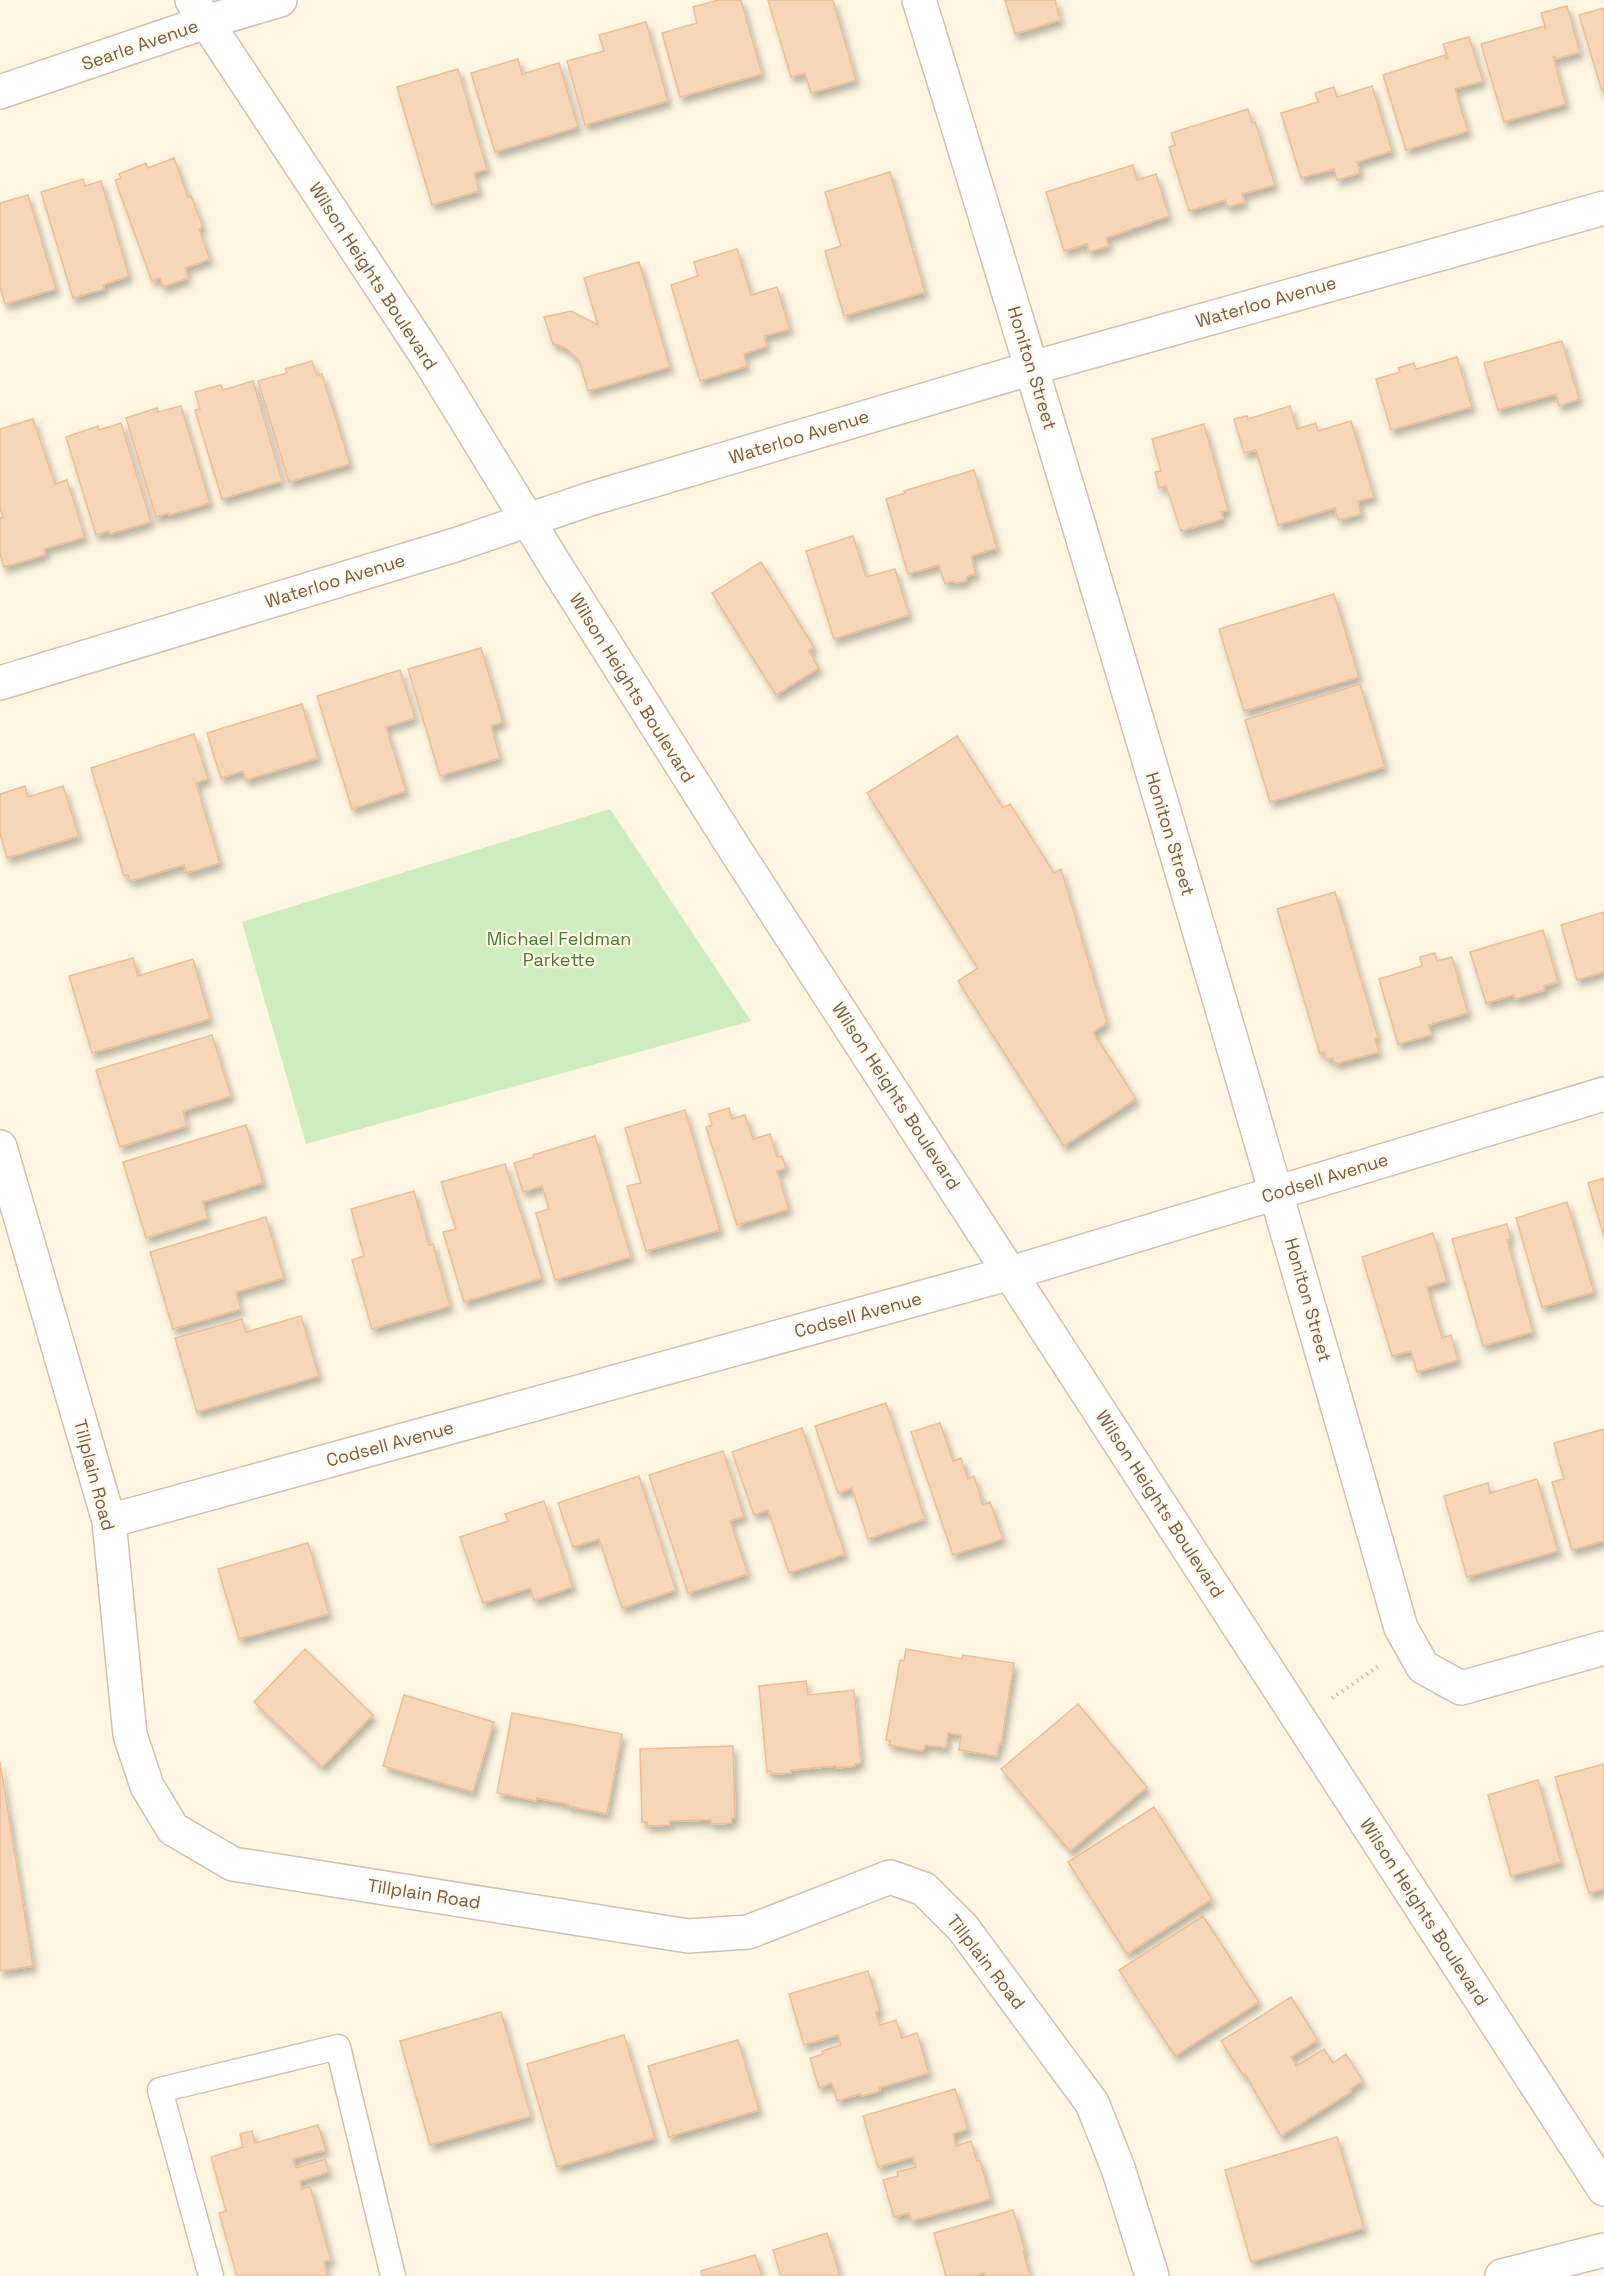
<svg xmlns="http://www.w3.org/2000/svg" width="1604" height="2276" viewBox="0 0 1604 2276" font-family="'Space Grotesk',sans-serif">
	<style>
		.green { fill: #cdedbf }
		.building { fill: #f6d6b7; stroke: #ebbe95; stroke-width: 1.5; filter: url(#shadow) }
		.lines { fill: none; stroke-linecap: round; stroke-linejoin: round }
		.lane-casing { stroke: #d3c0aa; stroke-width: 27 }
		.street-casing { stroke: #d3c0aa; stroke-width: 36 }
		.secondary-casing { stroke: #d6c0a7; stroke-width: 36 }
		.path { stroke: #dbb99a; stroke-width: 4; stroke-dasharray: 1.5 4.5; stroke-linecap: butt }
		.lane { stroke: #fff; stroke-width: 24 }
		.street { stroke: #fff; stroke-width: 33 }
		.secondary { stroke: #fff; stroke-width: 33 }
		.labels { text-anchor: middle; stroke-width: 4.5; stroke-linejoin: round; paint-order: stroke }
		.street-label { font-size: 18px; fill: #785c46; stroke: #fff9ea }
		.park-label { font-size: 18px; fill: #477a3a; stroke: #fff9ea }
	</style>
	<defs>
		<filter id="shadow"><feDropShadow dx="3.5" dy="6" stdDeviation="3" flood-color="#0004"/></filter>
	</defs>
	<rect width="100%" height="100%" fill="#fef6e2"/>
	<!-- green -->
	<path class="green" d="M610 809 751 1021 306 1144 242 922Z"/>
	<!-- building -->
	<path class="building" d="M718 0H741L762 74 680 97 662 33 697 23 693 7Z
		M768 0H833L856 80 811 93 805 73 791 77Z
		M1005 0H1055L1060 20 1015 34Z
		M1567 6 1580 52 1556 59 1555 56 1553 57 1566 104 1504 122 1481 44 1544 26 1546 29 1541 13Z
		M1604 8V91H1602L1579 15Z
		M646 22 668 101 585 125 567 61 604 51 599 35Z
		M1469 37 1483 81 1455 89 1468 131 1406 150 1383 75 1445 55 1446 59 1448 58 1443 44Z
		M518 59 522 74 559 63 578 127 495 152 471 73Z
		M458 69 487 169 474 173 479 191 432 205 397 87Z
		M1372 86 1392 151 1357 162 1360 173 1337 180 1334 169 1301 178 1281 113 1318 102 1315 93 1334 87 1337 97Z
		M1248 109 1252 123 1255 122 1275 185 1242 194 1245 202 1228 207 1225 200 1189 211 1169 147 1175 145 1171 133Z
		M174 158 188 197 191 196 203 227 199 229 210 259 185 268 188 278 163 287 160 278 152 281 115 180 121 178 119 174 146 163 148 168Z
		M1133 165 1137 180 1156 174 1169 216 1106 238 1109 246 1089 252 1087 244 1064 251 1046 192Z
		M890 172 925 292 844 316 825 251 841 246 825 192Z
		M83 179 85 186 101 181 129 276 103 285 104 289 73 298 41 192Z
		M28 195 56 289 5 304 0 287V203Z
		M737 249 751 295 777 287 790 329 764 336 767 346 744 354 747 366 700 381 671 285 698 276 694 262Z
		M639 262 670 367 588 391 579 360 564 347 553 344 544 317 571 311 598 325 584 278Z
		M1562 341 1579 399 1559 406 1556 394 1498 410 1484 363Z
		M1457 357 1472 407 1391 430 1376 379 1400 372 1398 368 1414 363 1416 369Z
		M312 361 317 376 322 374 350 464 289 482 258 381 287 373 285 369Z
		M253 381 282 481 222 499 195 410 200 409 195 392 221 385 223 390Z
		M181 406 210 503 169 515V513L156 517 126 418 157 408 158 412Z
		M1290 406 1297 429 1316 423 1318 431 1351 421 1374 497 1358 501 1361 514 1338 520 1335 508 1278 525 1256 450 1244 453 1234 419 1247 416 1248 419Z
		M33 419 55 484 67 480 85 537 44 549 45 555 4 567 0 554V518L3 517 0 509V429Z
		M121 423 151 522 110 534 109 531 96 535 66 437 98 426 99 430Z
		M1204 424 1228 510 1221 512 1223 519 1181 531 1166 486 1159 488 1155 472 1161 471 1152 439Z
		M974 470 997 548 971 556 976 574 968 576 966 581 957 583 952 581 945 584 939 565 908 574 886 499 905 493 904 491Z
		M853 536 866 577 895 569 909 615 834 639 806 551Z
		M761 562 814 647 809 651 819 668 776 695 712 593Z
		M1334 594 1359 677 1244 711 1219 629Z
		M481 648 503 722 491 726 500 758 440 776 408 669Z
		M400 670 415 718 386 727 406 791 352 809 317 696Z
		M1360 684 1385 767 1270 802 1245 720Z
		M302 704 318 758 246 780 243 771 221 778 207 733Z
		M194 734 208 779 196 783 220 863 186 873 184 865 130 881 128 875 124 876 91 768Z
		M957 736 1003 808 1010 804 1054 873 1061 869 1107 1023 1093 1032 1136 1099 1064 1146 958 981 978 968 867 793Z
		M25 786 28 797 63 786 79 836 7 858 0 834V794Z
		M1335 892 1378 1037 1375 1039 1379 1052 1335 1064 1333 1058 1327 1060 1324 1052 1320 1054 1277 909Z
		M1604 912V972L1577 980 1561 925Z
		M1543 930 1558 982 1544 986 1545 990 1515 999 1514 995 1486 1003 1470 952Z
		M1435 953 1437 961 1452 957 1468 1013 1429 1025 1431 1035 1398 1044 1379 979 1422 966 1420 957Z
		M133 958 138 976 193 959 210 1019 92 1053 69 976Z
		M212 1035 231 1096 183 1111 187 1126 120 1147 96 1070Z
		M729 1108 732 1119 745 1115 753 1139 770 1134 777 1157 782 1156 786 1168 777 1171 789 1209 737 1225 706 1127 712 1125 709 1114Z
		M685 1110 720 1230 646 1251 627 1186 641 1183 625 1128Z
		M246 1125 263 1183 203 1202 208 1218 146 1238 123 1162Z
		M595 1136 631 1257 555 1280 536 1213 549 1209 542 1186 523 1192 514 1163 534 1157 533 1155Z
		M505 1164 542 1278 464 1302 443 1232 456 1229 441 1182Z
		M1604 1178V1236L1588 1183Z
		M414 1191 429 1245 433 1244 450 1306 372 1329 352 1260 364 1256 351 1209Z
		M1567 1202 1594 1292 1542 1307 1516 1218Z
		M266 1217 284 1278 236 1292 241 1309 173 1329 150 1252Z
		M1507 1224 1511 1239 1507 1240 1533 1332 1483 1346 1452 1239Z
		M1433 1233 1447 1281 1427 1287 1442 1338 1451 1335 1458 1360 1417 1372 1411 1351 1392 1356 1362 1257Z
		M301 1316 319 1376 197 1412 175 1338 242 1319 246 1332Z
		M886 1403 925 1519 868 1539 852 1488 838 1493 815 1426Z
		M940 1423 953 1461 961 1458 968 1479 974 1476 983 1505 990 1502 1003 1539 953 1555 911 1432Z
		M802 1428 845 1554 789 1573 768 1510 754 1515 732 1452Z
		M1604 1429V1541L1572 1550 1552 1482 1564 1479 1554 1443Z
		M723 1451 744 1516 730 1521 748 1574 688 1593 649 1475Z
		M639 1476 676 1590 622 1608 599 1539 573 1547 558 1503Z
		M1537 1479 1558 1551 1467 1577 1444 1496 1488 1483 1490 1493Z
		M544 1501 573 1587 534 1600 530 1588 483 1603 460 1537 508 1521 505 1514Z
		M308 1543 329 1614 239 1639 218 1569Z
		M305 1649 373 1715 322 1767 254 1702Z
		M906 1649 962 1659 963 1655 1014 1663 1001 1744H999L997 1756 959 1750 961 1735 948 1733 946 1748 926 1745 923 1751 889 1745 890 1741 886 1740 900 1660 904 1661Z
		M806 1681 808 1695 854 1690 861 1763 855 1764V1766L836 1768V1766L791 1770V1773L772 1774 771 1771 767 1772 759 1686Z
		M404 1695 494 1722 473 1792 383 1766Z
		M1078 1704 1147 1787 1070 1851 1001 1769Z
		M512 1713 622 1734 607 1814 568 1806V1804L537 1798 536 1801 497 1793Z
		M733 1746 735 1818H732V1823L711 1824V1820L670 1821V1825L647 1826V1822H642L640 1749Z
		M0 1762 33 1966 0 1971Z
		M1604 1764V1889L1589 1893 1555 1777Z
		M1538 1780 1561 1862 1511 1876 1488 1795Z
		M1154 1807 1212 1899 1127 1954 1068 1862Z
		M1203 1916 1259 2002 1175 2056 1119 1970Z
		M868 1971 880 2011 876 2012 880 2025 896 2020 902 2038 917 2033 929 2073 879 2088 880 2091 861 2096 860 2094 837 2101 832 2083 819 2088 810 2058 823 2054 822 2051 841 2045 838 2035 804 2045 789 1994Z
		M1291 1997 1318 2040 1291 2057 1296 2066 1324 2049 1333 2063 1346 2054 1363 2081 1350 2089 1351 2092 1281 2136 1245 2074 1243 2075 1221 2041Z
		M501 2012 531 2116 430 2145 400 2041Z
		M624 2035 655 2138 557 2167 527 2064Z
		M738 2040 759 2110 669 2137 648 2066Z
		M955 2089 968 2129 953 2134 956 2146 971 2141 977 2161 980 2160 991 2199 912 2221 909 2213 894 2217 883 2180 898 2176 897 2172 916 2167 913 2157 878 2167 863 2116Z
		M318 2125 326 2150 293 2159 296 2168 325 2159 329 2172 300 2181 302 2189 310 2186 331 2260 324 2262 328 2276H237L219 2213 226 2211 211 2157 243 2147 240 2134 252 2131 255 2143Z
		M1337 2137 1364 2228 1251 2262 1225 2170Z
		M1013 2210 1025 2250 1023 2251 1030 2276H985L984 2273 975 2276H946L934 2233Z
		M827 2233 840 2276H781L773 2250Z
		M755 2255 762 2276H702L701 2271Z"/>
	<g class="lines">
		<defs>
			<path id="lane" d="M211 2276 160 2090 338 2047 393 2276"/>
			<path id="street" d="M919 0C1086 541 1246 1084 1401 1628L1423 1667 1461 1688 1604 1648
				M0 92 206 22 280 0
				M0 683 455 545 590 499 1032 368 1604 208
				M0 1147 109 1521 130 1735 147 1786 173 1829 233 1864 688 1936 748 1932 890 1877 924 1889 963 1928 1092 2103 1118 2168 1152 2276
				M109 1521 1011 1273 1604 1094
				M1502 2276 1604 2250"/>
			<path id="secondary" d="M192 0 430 361 554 563 736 851 1604 2189"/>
		</defs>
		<!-- lane casing -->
		<use href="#lane" class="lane-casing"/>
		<!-- street casing -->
		<use href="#street" class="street-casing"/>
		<!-- secondary casing -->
		<use href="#secondary" class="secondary-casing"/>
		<!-- path -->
		<path class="path" d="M1332 1698 1380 1665"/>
		<!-- lane -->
		<use href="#lane" class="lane"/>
		<!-- street -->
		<use href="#street" class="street"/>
		<!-- secondary -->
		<use href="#secondary" class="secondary"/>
	</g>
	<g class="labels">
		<!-- street labels -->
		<g class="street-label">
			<text transform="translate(140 45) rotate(-19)" y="6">Searle Avenue</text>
			<text transform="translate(373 276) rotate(57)" y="6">Wilson Heights Boulevard</text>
			<text transform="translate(1266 302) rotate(-16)" y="6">Waterloo Avenue</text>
			<text transform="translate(1032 368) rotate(73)" y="6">Honiton Street</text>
			<text transform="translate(799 437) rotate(-17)" y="6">Waterloo Avenue</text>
			<text transform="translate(335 581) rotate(-17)" y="6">Waterloo Avenue</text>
			<text transform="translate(632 688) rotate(58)" y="6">Wilson Heights Boulevard</text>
			<text transform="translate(1170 834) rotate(73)" y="6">Honiton Street</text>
			<text transform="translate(896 1096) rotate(57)" y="6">Wilson Heights Boulevard</text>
			<text transform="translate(1325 1178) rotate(-17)" y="6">Codsell Avenue</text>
			<text transform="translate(1308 1300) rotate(74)" y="6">Honiton Street</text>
			<text transform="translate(858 1315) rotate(-15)" y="6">Codsell Avenue</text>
			<text transform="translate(390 1444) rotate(-15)" y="6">Codsell Avenue</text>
			<text transform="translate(94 1475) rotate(75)" y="6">Tillplain Road</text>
			<text transform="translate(1160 1504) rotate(57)" y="6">Wilson Heights Boulevard</text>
			<text transform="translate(424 1894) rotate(9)" y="6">Tillplain Road</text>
			<text transform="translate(1424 1912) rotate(57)" y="6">Wilson Heights Boulevard</text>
			<text transform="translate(986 1962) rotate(52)" y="6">Tillplain Road</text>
		</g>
		<!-- park labels -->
		<g class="park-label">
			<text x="559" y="945">Michael Feldman<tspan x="559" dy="21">Parkette</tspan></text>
		</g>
	</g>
</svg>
